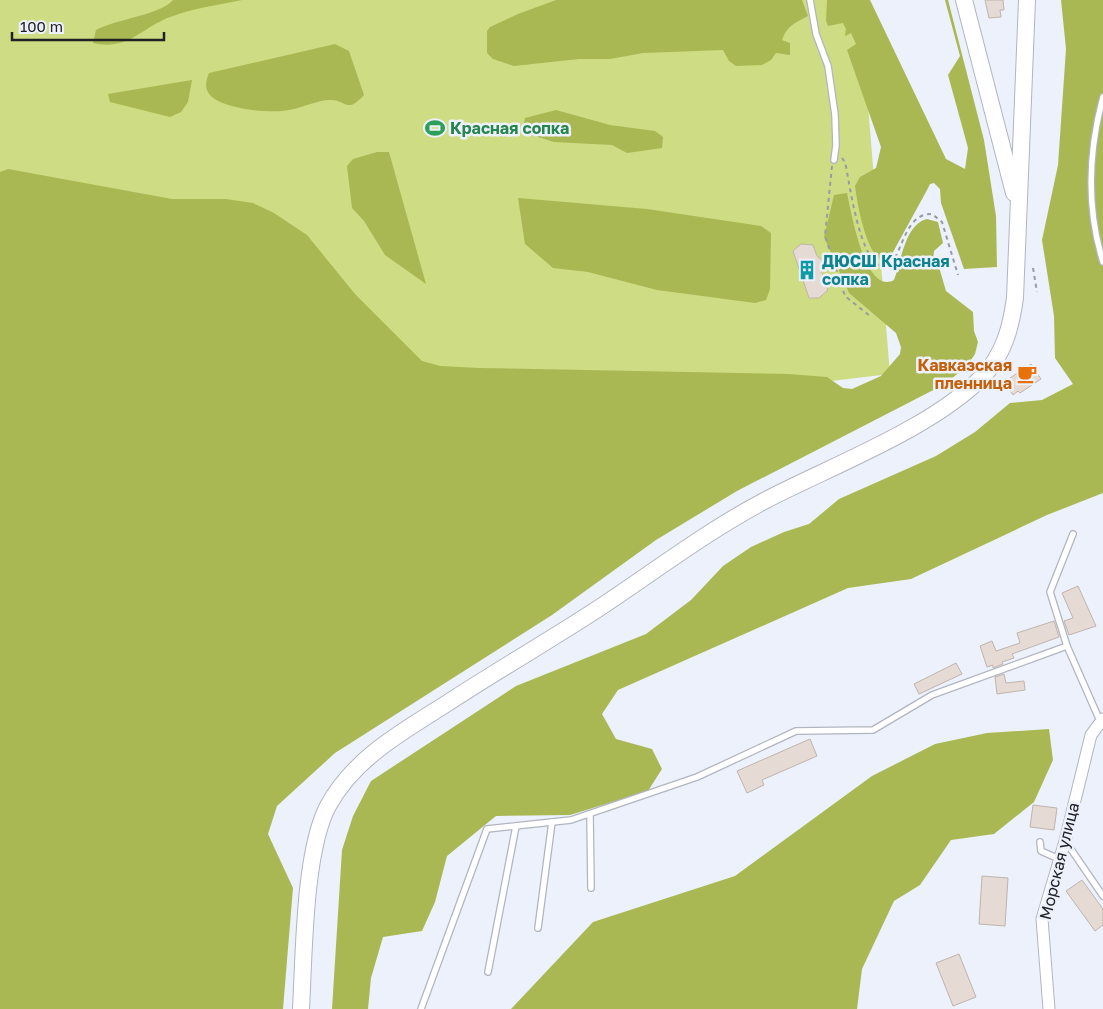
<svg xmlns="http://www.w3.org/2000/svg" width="1103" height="1009" viewBox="0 0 1103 1009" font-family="'Golos Text',sans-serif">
	<rect width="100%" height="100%" fill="#edf1fc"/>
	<path fill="#cedc83" d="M0 0H836L863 44 890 374 468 424 0 222Z"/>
	<g fill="#a9b853">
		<path d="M173 0H242C219 5 193 8 170 17 141 28 128 51 93 43L96 30C116 19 160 15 173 0Z"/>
		<path d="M556 0H802L808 16C797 22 786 26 782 40L790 43V55L776 53 771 60 762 65 736 66 729 61 723 50 643 53 610 59H579L514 66 493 59 487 53V31L490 27 518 14Z"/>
		<path d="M827 0H870L946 159 965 169 968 148 948 75 960 56 945 0H948L984 140 996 216 997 267 964 269 941 203 940 189 934 183 930 184 927 190 892 254 882 260C866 254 857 202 855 186L860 177 876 168 881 147 847 50 856 44 851 33 845 36 846 29 843 23 828 26 826 21Z"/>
		<path d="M1061 0H1103V493L1047 515 911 579 848 588 618 690 602 714 616 739 652 749 662 769 648 791 570 815 496 816 447 856 435 902 422 931 383 937 371 978 368 1009H332L342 850 353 816 371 781 516 686 646 634 691 600 723 566 751 547 784 532 809 524 839 499 936 456 975 432 1010 403 1042 400 1073 384 1055 358 1054 316 1042 240 1058 165 1066 49Z"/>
		<path d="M335 44 349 51 364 95C346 115 346 99 330 100 317 100 302 108 289 110 271 114 222 109 210 95 204 88 206 81 209 73Z"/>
		<path d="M192 80 188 102 181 112 170 117 110 102 108 94Z"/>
		<path d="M556 110 610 125 655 131 663 137 662 148 627 153 612 145 554 142 532 135 523 128 525 118Z"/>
		<path d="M377 152H389L426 284 385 255 364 221 352 208 347 166 353 159Z"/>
		<path d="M8 169 172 199H226L253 203 274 213 307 235 355 294 422 361 440 366 479 368 788 374 827 377 843 388 852 389 881 376 900 354 901 347 896 333 849 293 824 237 834 195 847 193C851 211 865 296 894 280 901 262 905 224 927 219L938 222 943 243 934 251 933 262 939 267 946 291 973 312 974 331 978 342 975 354 967 366 945 384 737 491 656 540 552 615 335 753 277 806 268 834 293 888 283 1009H0V172Z"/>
		<path d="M518 198 647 209 761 226 771 233 770 289 766 300 755 303 657 290 588 272 553 268 525 244Z"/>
		<path d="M1049 729 1053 760 1034 802 994 834 951 840 920 885 894 901 862 969 857 1009H511L593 922 735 876 872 776 935 744 987 733Z"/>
	</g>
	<g fill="#e6dbd4" stroke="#beb4ad">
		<path d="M985 0H1003L1004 10H1000L1001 17 989 18Z"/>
		<path d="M801 244 813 245 817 256 823 261 821 270 828 290 819 298H809L793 251Z"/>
		<path d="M1031 364 1041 379 1020 393 1018 391 1013 395 1004 382Z"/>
		<path d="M1078 586 1096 626 1069 635 1064 621 1073 618 1062 593Z"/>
		<path d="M1054 621 1059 637 1012 654 1014 658 1002 662 1003 664 993 668V665L987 667 980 646 992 641 996 651 1020 643 1017 633Z"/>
		<path d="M956 663 962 674 919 694 914 684Z"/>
		<path d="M1004 674 1006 683 1024 681 1025 690 997 694 995 677Z"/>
		<path d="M810 739 817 756 762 780 764 785 747 793 737 771Z"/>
		<path d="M1033 805 1057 808 1054 830 1030 827Z"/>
		<path d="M982 876 1008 878 1005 926 979 924Z"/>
		<path d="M1082 880 1103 909V925L1095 931 1066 891Z"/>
		<path d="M959 954 976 997 953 1006 936 963Z"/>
	</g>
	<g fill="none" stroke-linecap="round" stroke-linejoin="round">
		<defs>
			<g id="lane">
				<path d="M810 0 816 34 828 66 835 115 836 145 834 160"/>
				<path d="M1103 97C1088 153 1086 207 1103 262"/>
				<path d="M1067 646 1050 592 1073 534"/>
				<path d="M590 814 591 888"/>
				<path d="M1040 842 1041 851 1059 859"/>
				<path d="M1066 842 1103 896"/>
				<path d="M538 928 552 822"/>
				<path d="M488 972 516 826"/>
				<path d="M421 1009 487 829 571 820 697 777 796 731 873 730 932 695 1067 646 1100 721"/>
			</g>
			<path id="street" d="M1049 1009 1042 919 1065 841 1091 735 1103 719"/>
			<g id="secondary">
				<path d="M964 0 1014 193"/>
				<path d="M301 1009C304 955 304 851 328 806 354 758 402 732 446 704 495 672 545 643 593 612 651 574 705 532 766 500 831 466 933 428 983 376 1004 354 1011 327 1015 298L1027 0"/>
			</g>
		</defs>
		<use href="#lane" stroke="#b1b5bf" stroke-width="8"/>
		<use href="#street" stroke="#b1b5bf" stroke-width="13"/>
		<use href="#secondary" stroke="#b1b5bf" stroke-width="18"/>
		<g stroke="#989ba3" stroke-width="2" stroke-dasharray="4 4" stroke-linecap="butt">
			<path d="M842 158 845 162C850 184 859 261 883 267L892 263C903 247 907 213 932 214L942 222 958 275"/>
			<path d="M832 166 825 236 845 296 870 316"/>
			<path d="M1033 268 1037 292"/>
		</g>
		<use href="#lane" stroke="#fff" stroke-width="5.5"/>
		<use href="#street" stroke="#fff" stroke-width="11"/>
		<use href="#secondary" stroke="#fff" stroke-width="16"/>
	</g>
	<defs>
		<symbol id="stadium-bare" viewBox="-9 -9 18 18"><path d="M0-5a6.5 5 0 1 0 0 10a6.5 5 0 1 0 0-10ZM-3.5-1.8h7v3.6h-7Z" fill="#2e9e5b" stroke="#edf1fc" stroke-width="2.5" paint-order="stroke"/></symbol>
		<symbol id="building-bare" viewBox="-9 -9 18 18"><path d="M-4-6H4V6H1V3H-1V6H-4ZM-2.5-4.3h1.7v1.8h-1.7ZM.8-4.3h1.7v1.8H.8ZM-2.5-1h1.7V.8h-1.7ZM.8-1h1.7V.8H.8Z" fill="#0f9aa8" stroke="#edf1fc" stroke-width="2.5" paint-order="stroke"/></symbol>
		<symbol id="cafe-bare" viewBox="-9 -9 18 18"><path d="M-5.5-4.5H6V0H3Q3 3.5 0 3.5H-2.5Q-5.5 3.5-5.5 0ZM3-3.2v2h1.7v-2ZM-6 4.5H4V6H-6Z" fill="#e8710a" stroke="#edf1fc" stroke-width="2.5" paint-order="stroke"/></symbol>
	</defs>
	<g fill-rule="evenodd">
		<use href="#stadium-bare" x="421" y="114" width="28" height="28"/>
		<use href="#building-bare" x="793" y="256" width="28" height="28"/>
		<use href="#cafe-bare" x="1013" y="360" width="28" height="28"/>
	</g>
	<g text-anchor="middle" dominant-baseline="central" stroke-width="5" stroke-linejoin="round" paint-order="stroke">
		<g font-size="16" font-weight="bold" fill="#27864d" stroke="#edf1fc" text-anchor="start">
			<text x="450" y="128">Красная сопка</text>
		</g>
		<g font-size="16" font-weight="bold" fill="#0d838f" stroke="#edf1fc" text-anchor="start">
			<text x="822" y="261">ДЮСШ Красная<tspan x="822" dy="18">сопка</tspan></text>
		</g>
		<g font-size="16" font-weight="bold" fill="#c56008" stroke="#edf1fc" text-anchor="end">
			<text x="1012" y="365">Кавказская<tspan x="1012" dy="18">пленница</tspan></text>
		</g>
		<g font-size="16" fill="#202125" stroke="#edf1fc">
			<text transform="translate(1059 861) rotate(-76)">Морская улица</text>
		</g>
	</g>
	<path d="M12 32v8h152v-8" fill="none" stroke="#202125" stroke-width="2.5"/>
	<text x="20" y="32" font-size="15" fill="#202125" stroke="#edf1fc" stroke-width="4" paint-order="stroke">100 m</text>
</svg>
